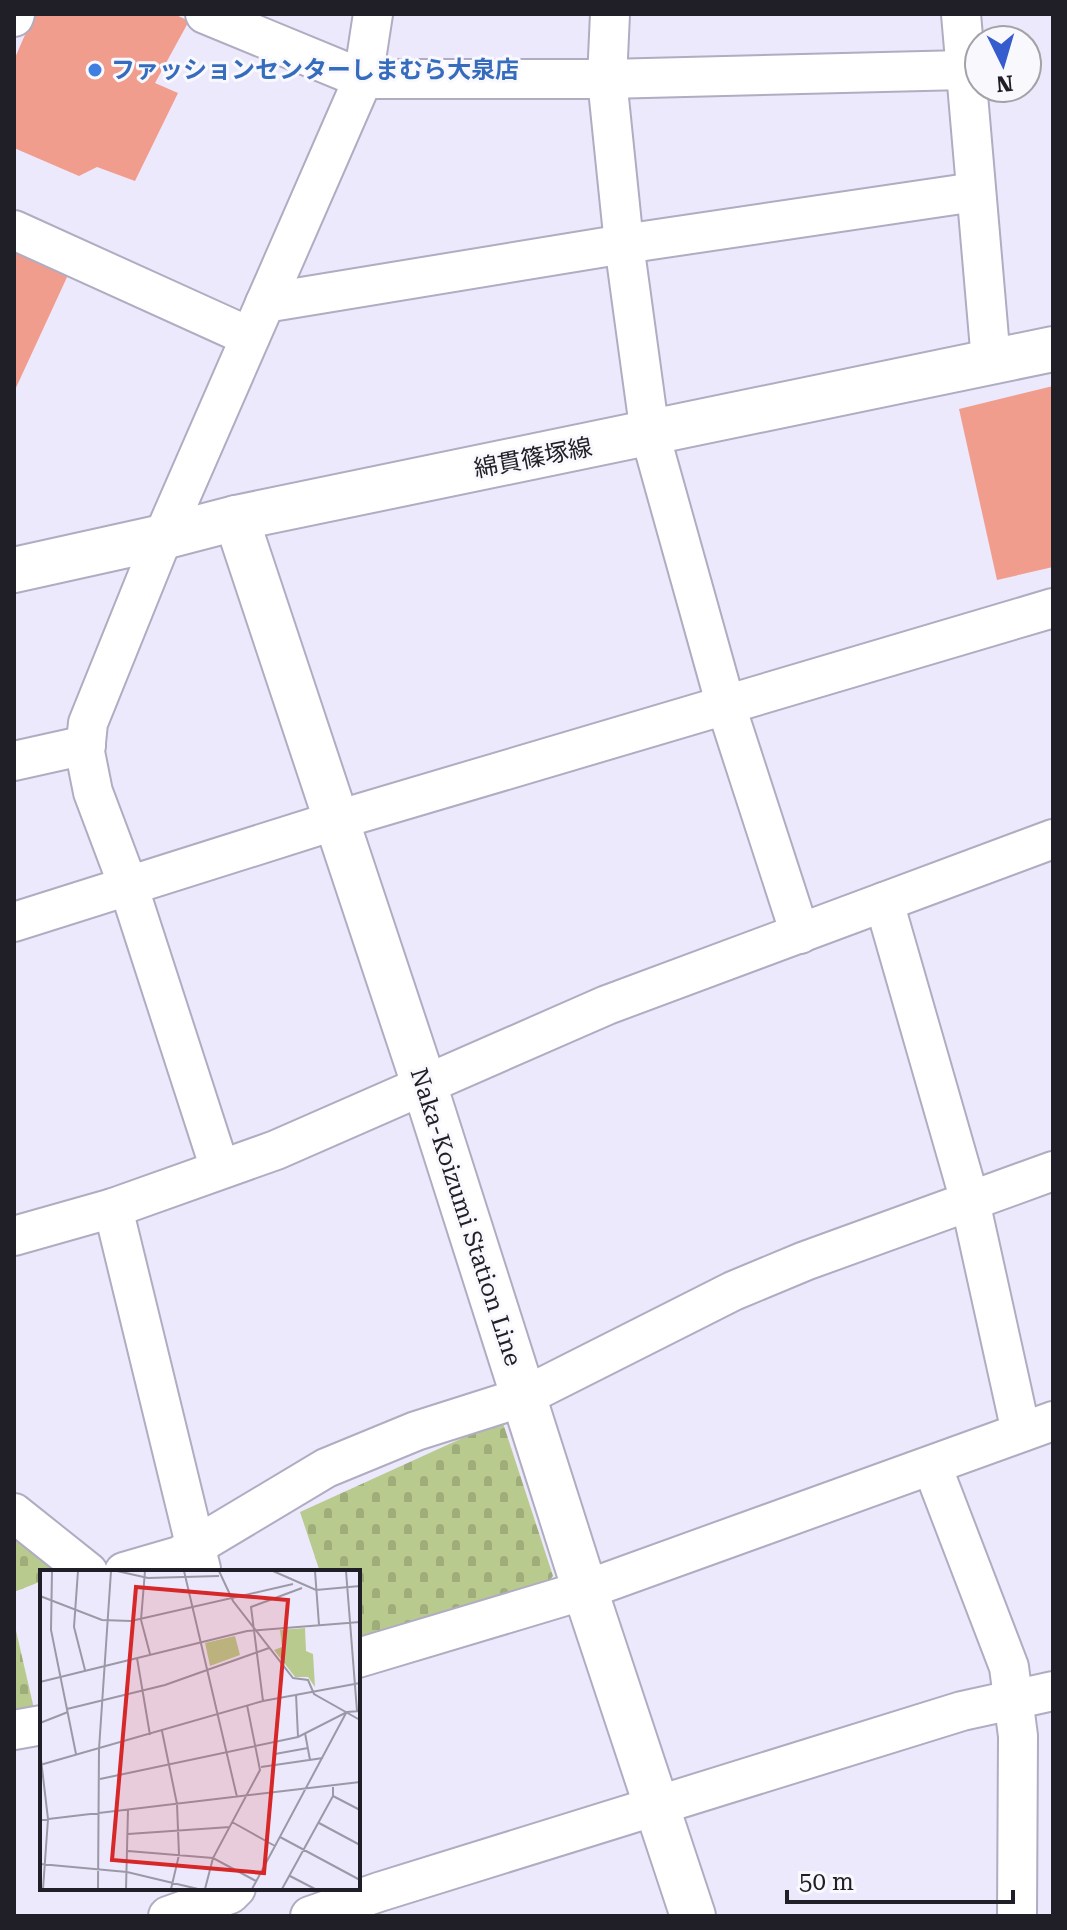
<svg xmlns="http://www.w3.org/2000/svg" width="1067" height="1930" viewBox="0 0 1067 1930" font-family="'Roboto Serif','Noto Sans JP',serif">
	<defs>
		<pattern id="cemetery-stones" width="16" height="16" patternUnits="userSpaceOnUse" patternTransform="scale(2)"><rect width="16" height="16" fill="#b8ca8e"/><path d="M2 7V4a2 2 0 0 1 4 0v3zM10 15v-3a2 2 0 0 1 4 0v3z" fill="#9ead7a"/></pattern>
	</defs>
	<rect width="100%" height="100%" fill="#ede9fc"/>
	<g fill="url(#cemetery-stones)">
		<path d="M502 1420 553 1576 542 1590 358 1644V1572H320L300 1512Z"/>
		<path d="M14 1532 62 1572H42V1581L14 1592Z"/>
		<path d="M14 1622 35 1713 14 1717Z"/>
	</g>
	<g fill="#f19d8d">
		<path d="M34 14H174L189 21 155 83 178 93 135 181 97 167 79 176 14 148V60Z"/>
		<path d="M14 251 68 275 14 392Z"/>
		<path d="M1053 386V567L997 580 959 409Z"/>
	</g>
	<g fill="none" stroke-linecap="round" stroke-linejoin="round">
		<defs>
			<g id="minor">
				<path d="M205 14 363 79H607L964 70"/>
				<path d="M610 14 607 79 624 244 650 434 726 706 800 934"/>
				<path d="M961 14 991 361"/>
				<path d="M14 17 15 14"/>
				<path d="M14 230 250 337"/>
				<path d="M265 303 624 244 975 192"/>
				<path d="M14 761 86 745"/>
				<path d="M884 902 970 1201 1021 1432"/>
				<path d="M14 922 337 820 1053 608"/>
				<path d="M220 1169 128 885 93 792 85 752 88 723 163 537 363 79 373 14"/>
				<path d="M113 1208 201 1569"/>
				<path d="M14 1236 113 1208 276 1150 607 1005 1053 839"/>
				<path d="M932 1466 1009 1667 1018 1736 1017 1916"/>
				<path d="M14 1513 88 1572"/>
				<path d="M124 1572 179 1556 326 1468 416 1431 523 1397 733 1291 805 1261 1053 1171"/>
				<path d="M358 1658 585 1590 1053 1421"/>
				<path d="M14 1730 42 1725"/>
				<path d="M168 1916 230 1894 236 1888"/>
				<path d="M310 1916 379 1892 962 1711 1053 1691"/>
			</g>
			<g id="major">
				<path d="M236 518 424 1084 585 1590 693 1916"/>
				<path d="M14 570 163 537 236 518 1053 349"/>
			</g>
		</defs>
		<use href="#minor" stroke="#b0acc1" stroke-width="42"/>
		<use href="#major" stroke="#b0acc1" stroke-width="48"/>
		<use href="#minor" stroke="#fff" stroke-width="38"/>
		<use href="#major" stroke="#fff" stroke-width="44"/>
	</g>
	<circle fill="#3f7fe0" stroke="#f9f9fd" stroke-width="3" cx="95" cy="70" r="8"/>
	<g text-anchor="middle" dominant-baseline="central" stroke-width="6" stroke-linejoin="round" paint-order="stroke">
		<g font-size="24" font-weight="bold" fill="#366cbe" stroke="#f9f9fd" text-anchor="start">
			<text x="111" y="70">ファッションセンターしまむら大泉店</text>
		</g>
		<g font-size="24" fill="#201f27" stroke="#f9f9fd">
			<text transform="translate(533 458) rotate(-11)">綿貫篠塚線</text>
			<text transform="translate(466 1217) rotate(72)">Naka-Koizumi Station Line</text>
		</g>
	</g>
	<g transform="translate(40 1570)">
		<rect width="320" height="320" fill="#ede9fc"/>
		<path d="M265 58 266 81 273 84 275 117 268 107H255L234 80 242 77 240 60ZM195 66 200 85 170 96 165 73Z" fill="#b8ca8e"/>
		<path fill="none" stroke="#9b98a7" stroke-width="2" d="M12 1 11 60 36 184M38 1 34 57 45 100M77 1 108 8 179 6M105 1 101 50 110 84M144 1 197 227M179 1 193 31 253 108 268 110 274 124 320 150M233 1 276 20 320 16M275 1 279 55M306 1 317 141M0 26 62 50 91 51 253 14M97 88 110 165M0 112 207 61 320 52M256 124 258 167M223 131 211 37 262 18M27 139 125 115 229 78M0 153 28 142M122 161 137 234 139 285 131 319M265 163 270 190M0 181 8 249 3 319M235 184 268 178M0 195 223 131 320 113M221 197 283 188M60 209 258 167 307 142 320 141M293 226 320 240M0 250 320 212M192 252 235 276M279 253 320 275M88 264 190 257M240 267 320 310M88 281 173 288 216 311M0 294 87 302 158 319M250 306 275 319M58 319 59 179 71 1M86 319 88 240M165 319 173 288 220 200 207 135M212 319 306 143M242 319 293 226V215"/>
		<path fill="#d62828" fill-opacity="0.15" stroke="#d62828" stroke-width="4" d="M96 17 248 30 224 303 72 290Z"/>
		<rect width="320" height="320" fill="none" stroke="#201f27" stroke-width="4"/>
	</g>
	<rect width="1067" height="1930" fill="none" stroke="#201f27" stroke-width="32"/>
	<g transform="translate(1003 64) rotate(175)"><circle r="38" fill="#f9f9fd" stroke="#a2a2a7" stroke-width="2"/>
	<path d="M0-6L14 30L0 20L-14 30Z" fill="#355dcd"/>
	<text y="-12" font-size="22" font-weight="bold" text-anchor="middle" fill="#201f27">N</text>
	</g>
	<path d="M787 1890v12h226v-12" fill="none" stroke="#201f27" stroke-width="4"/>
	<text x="799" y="1890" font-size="24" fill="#201f27" stroke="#f9f9fd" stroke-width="6" paint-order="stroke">50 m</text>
</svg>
